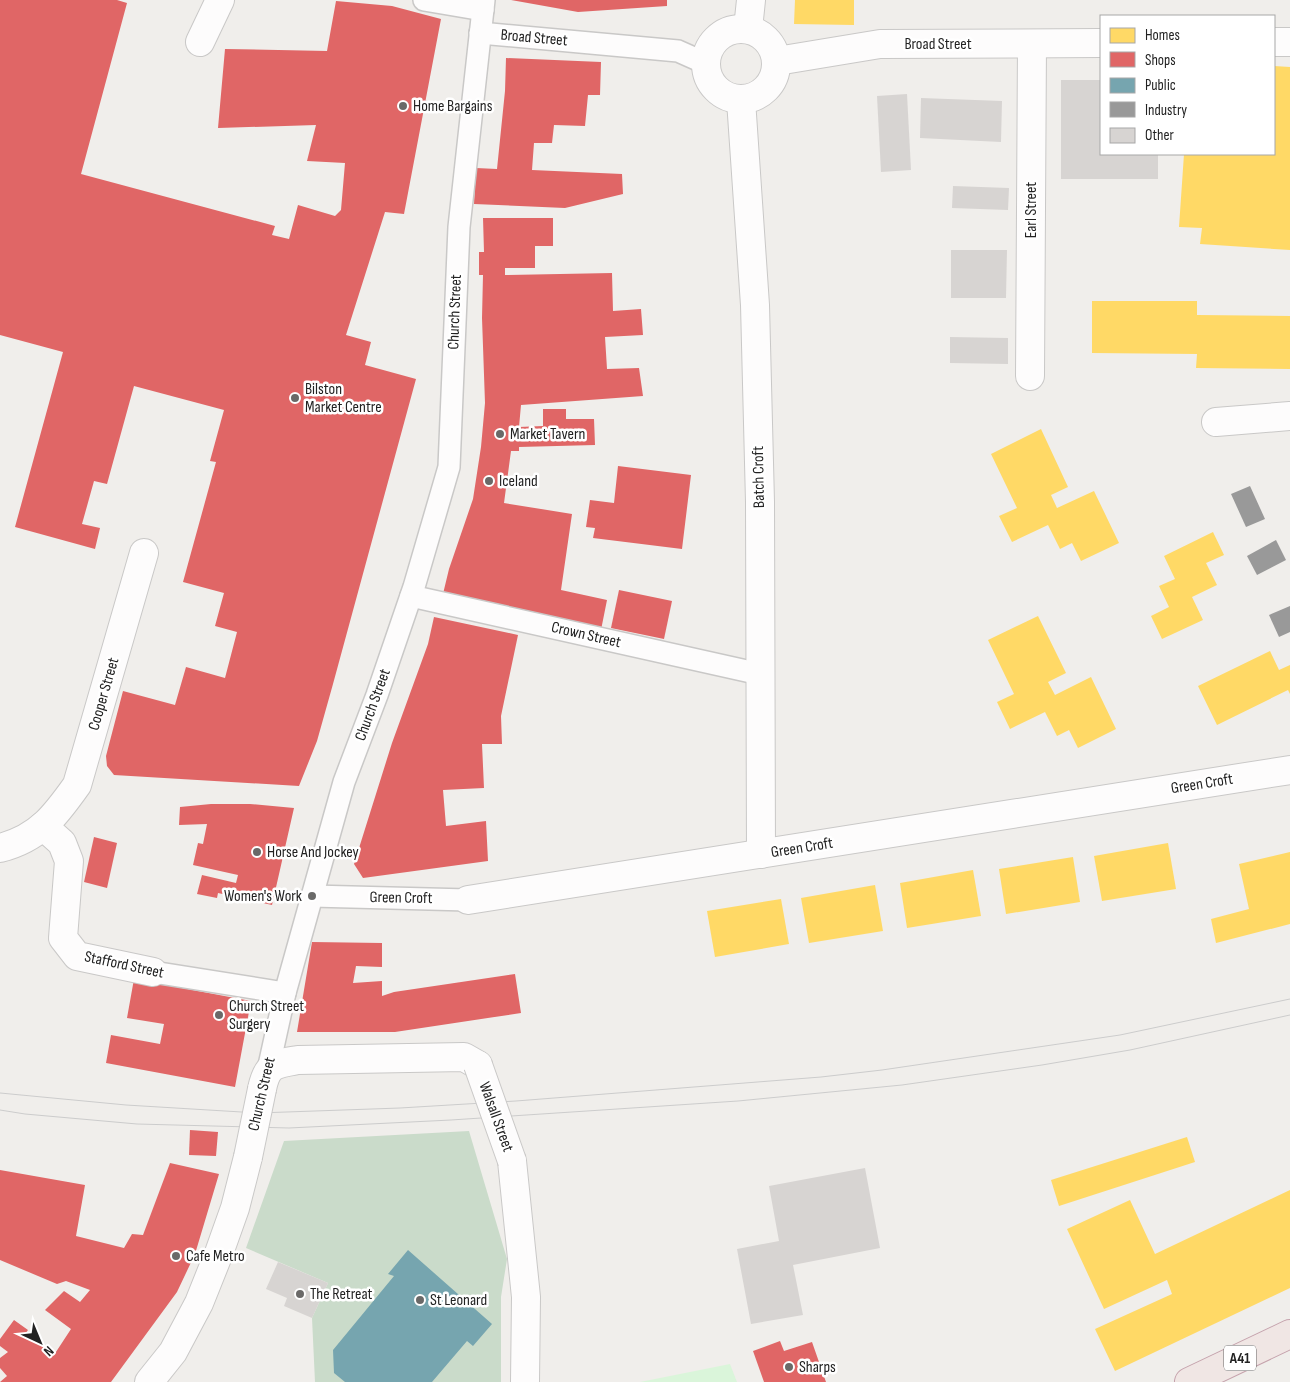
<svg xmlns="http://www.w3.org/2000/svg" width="1290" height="1382" viewBox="0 0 1290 1382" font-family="'Sofia Sans Condensed',sans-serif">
	<rect width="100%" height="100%" fill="#f0eeeb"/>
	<path fill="#cadbca" d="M469 1131 507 1259 501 1297V1382H315L312 1318 328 1283 246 1248 284 1141Z"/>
	<path fill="#daf5da" d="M730 1364 737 1382H640Z"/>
	<g fill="#ffd966">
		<path d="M795 0H854V25L794 24Z"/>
		<path d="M1274 66 1290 67V250L1200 244 1202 228 1179 227 1184 154H1274Z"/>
		<path d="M1092 301H1197V315L1290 316V369L1196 368 1197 354 1092 353Z"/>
		<path d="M1041 429 1068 487 1051 495 1057 508 1094 491 1119 543 1081 561 1072 543 1060 549 1048 525 1012 542 999 516 1017 508 991 454Z"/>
		<path d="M1213 532 1224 555 1206 563 1217 585 1192 597 1203 620 1162 639 1151 616 1169 607 1159 586 1175 579 1164 556Z"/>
		<path d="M1038 616 1066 673 1048 682 1055 695 1091 677 1116 729 1078 748 1069 730 1057 736 1045 712 1010 729 997 702 1014 694 988 640Z"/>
		<path d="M1270 651 1279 670 1290 665V694L1288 690 1217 725 1198 686Z"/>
		<path d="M1168 843 1176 889 1102 901 1094 856Z"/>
		<path d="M1290 852V924L1216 943 1211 919 1249 909 1239 864Z"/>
		<path d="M1073 857 1080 902 1006 914 999 869Z"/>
		<path d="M973 870 981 916 907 928 900 883Z"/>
		<path d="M875 885 883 931 809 943 801 898Z"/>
		<path d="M781 899 789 944 715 957 707 911Z"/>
		<path d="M1187 1137 1195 1162 1059 1206 1051 1180Z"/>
		<path d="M1290 1190V1288L1115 1371 1095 1329 1172 1294 1167 1280 1104 1309 1067 1229 1130 1200 1155 1254Z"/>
	</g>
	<g fill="#e06666">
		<path d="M0 0H117L127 3 81 174 275 226 272 235 289 239 298 205 335 216 341 210 345 163 307 161 316 125 218 128 225 49 327 51 336 1 392 6 441 19 404 214 385 212 346 335 371 342 365 365 416 379 333 684 317 741 299 786 114 775 107 766 106 756 123 691 175 705 186 667 225 678 237 632 215 626 224 593 183 582 216 462 210 461 224 410 134 386 107 484 94 481 82 524 100 528 95 549 15 527 63 352 0 335Z"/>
		<path d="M511 0H667V6L578 12Z"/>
		<path d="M506 58 601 62 600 95H588L585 126 554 125 552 143H534L532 170 622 174 623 194 565 208 474 204 476 168 497 169 505 91Z"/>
		<path d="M483 218H553V246H535V268H505V275L612 273 613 311 641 309 643 335 605 337 607 369 639 368 643 396 521 405 519 427 543 426V409H566V419H594L595 445 519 447V451H511L504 503 572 514 561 590 607 600 601 630 442 598 449 569 473 499 481 447 485 403 482 318 483 275H479V252H484Z"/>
		<path d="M618 466 691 475 682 549 593 538 595 528 586 527 590 500 614 503Z"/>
		<path d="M619 590 672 601 664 639 611 628Z"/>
		<path d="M434 617 518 635 501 716 502 744H482L484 788 443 790 446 826 486 821 488 861 363 878 354 864 392 743 428 644Z"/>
		<path d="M211 804H250L294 808 272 905 218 893 217 898 197 894 202 875 236 883 238 875 193 865 198 843 203 844 207 824 179 825 180 807Z"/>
		<path d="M94 837 117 843 107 888 84 882Z"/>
		<path d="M312 942 382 943V967L356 966 353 983 382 981V996L394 992 515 974 521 1013 395 1032H297Z"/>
		<path d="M134 979 251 1001 235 1087 106 1063 111 1035 160 1044 164 1024 127 1018Z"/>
		<path d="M190 1130 218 1132 216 1156 189 1155Z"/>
		<path d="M170 1163 219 1174 195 1254 177 1292 111 1382H0L7 1376 0 1368V1358L8 1352 0 1346V1339L14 1320 28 1330 25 1334 54 1355 71 1329 45 1310 64 1291 80 1302 90 1290 66 1281 57 1284 0 1260V1170L85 1185 76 1236 124 1248 132 1234 143 1235Z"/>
		<path d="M780 1341 784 1351 812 1342 826 1382H764L753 1351Z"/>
	</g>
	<path fill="#76a5af" d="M408 1250 492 1324 473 1346 467 1341 432 1382H345L334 1373 333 1350 394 1276 388 1274Z"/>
	<g fill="#999">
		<path d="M1250 486 1265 519 1246 527 1231 494Z"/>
		<path d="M1276 540 1286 560 1257 575 1247 556Z"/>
		<path d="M1290 606V632L1279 637 1269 615Z"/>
	</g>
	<g fill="#d7d4d2">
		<path d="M1061 80H1101V154H1158V179H1061Z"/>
		<path d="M907 94 911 170 881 172 877 96Z"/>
		<path d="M921 98 1002 101 1001 142 920 138Z"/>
		<path d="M953 186 1009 188 1008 210 952 208Z"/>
		<path d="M951 250H1007L1006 298H951Z"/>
		<path d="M950 337 1008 338V364L950 363Z"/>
		<path d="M865 1168 880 1248 793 1265 803 1315 751 1324 737 1249 779 1241 769 1186Z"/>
		<path d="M278 1262 328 1283 312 1318 284 1306 287 1298 266 1289Z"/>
	</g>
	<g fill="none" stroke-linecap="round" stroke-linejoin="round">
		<defs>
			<g id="pedestrian">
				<path d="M424 0 483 10"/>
				<path d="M480 33 678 51 705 63"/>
				<path d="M411 596 760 674"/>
				<path d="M312 896 468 900"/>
				<path d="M153 972 285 993"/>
				<path d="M268 1070 285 993 344 782 377 695 414 587 449 467 459 227 484 0"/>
			</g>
			<g id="minor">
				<circle cx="741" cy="64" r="35"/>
				<path d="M748 29 751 0"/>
				<path d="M200 42 220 0"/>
				<path d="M1274 42H1290"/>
				<path d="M777 61 880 44 1101 43"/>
				<path d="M741 100 755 305 760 502 761 854"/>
				<path d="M1030 376 1032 44"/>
				<path d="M1216 422 1290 416"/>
				<path d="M43 826 62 843 69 861 63 938 77 956 153 972"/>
				<path d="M0 848C39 838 55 816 77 785L144 553"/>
				<path d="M468 900 1290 770"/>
				<path d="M262 1089C267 1064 275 1064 298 1060L464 1057 478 1065"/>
				<path d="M512 1161 526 1297 525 1382"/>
				<path d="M149 1382 173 1352 199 1303 219 1253 235 1208 248 1157"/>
			</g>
			<path id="trunk" d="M1189 1382 1290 1334"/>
		</defs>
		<use href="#pedestrian" stroke="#c9c8c7" stroke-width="24"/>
		<use href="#minor" stroke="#c9c8c7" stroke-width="30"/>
		<use href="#trunk" stroke="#c5a2ac" stroke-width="30"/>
		<use href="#pedestrian" stroke="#fdfcfc" stroke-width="21"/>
		<use href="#minor" stroke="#fdfcfc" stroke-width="28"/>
		<use href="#trunk" stroke="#f0e6e4" stroke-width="28"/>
		<g stroke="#ccc" stroke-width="1">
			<path d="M0 1093 126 1105 258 1113 400 1108 516 1101 821 1077 882 1070 1120 1035 1290 999"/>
			<path d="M0 1110 25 1114 137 1124 289 1128 451 1120 738 1101 902 1085 1042 1065 1130 1050 1290 1015"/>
		</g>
		<defs>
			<g id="minor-bridge">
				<path d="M478 1065 512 1161"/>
				<path d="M248 1157 262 1089"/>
			</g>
		</defs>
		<use href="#minor-bridge" stroke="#c9c8c7" stroke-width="30" stroke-linecap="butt"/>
		<use href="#minor-bridge" stroke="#fdfcfc" stroke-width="28"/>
	</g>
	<g fill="#6a6968" stroke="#fff" stroke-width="2">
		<circle cx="403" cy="106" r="5"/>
		<circle cx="295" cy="398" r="5"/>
		<circle cx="500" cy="434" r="5"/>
		<circle cx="489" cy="481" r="5"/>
		<circle cx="257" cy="852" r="5"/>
		<circle cx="312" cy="896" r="5"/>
		<circle cx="219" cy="1015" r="5"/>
		<circle cx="176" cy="1256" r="5"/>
		<circle cx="300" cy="1294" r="5"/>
		<circle cx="420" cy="1300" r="5"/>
		<circle cx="789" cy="1367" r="5"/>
	</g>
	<g text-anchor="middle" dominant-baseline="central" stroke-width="5" stroke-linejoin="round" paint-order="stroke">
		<rect fill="#fff" stroke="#646464" stroke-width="1" x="1224" y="1345.5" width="32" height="25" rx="4"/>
		<g font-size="15" font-weight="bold" fill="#222">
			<text x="1240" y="1358">A41</text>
		</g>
		<g font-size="16" fill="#222" stroke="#fff">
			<text transform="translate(534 38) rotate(5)">Broad Street</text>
			<text x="938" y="44">Broad Street</text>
			<text transform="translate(1031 210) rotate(-90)">Earl Street</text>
			<text transform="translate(455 312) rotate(-88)">Church Street</text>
			<text transform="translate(759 477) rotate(-91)">Batch Croft</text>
			<text transform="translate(586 635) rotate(13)">Crown Street</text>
			<text transform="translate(104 694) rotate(-74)">Cooper Street</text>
			<text transform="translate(373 705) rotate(-70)">Church Street</text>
			<text transform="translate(1202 784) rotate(-9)">Green Croft</text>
			<text transform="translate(802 848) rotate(-9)">Green Croft</text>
			<text transform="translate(401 898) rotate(1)">Green Croft</text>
			<text transform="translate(124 965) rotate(12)">Stafford Street</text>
			<text transform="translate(262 1094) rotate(-77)">Church Street</text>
			<text transform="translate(496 1117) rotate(70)">Walsall Street</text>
		</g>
		<g font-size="16" fill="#222" stroke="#fff" text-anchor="start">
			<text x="413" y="106">Home Bargains</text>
			<text x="305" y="389">Bilston<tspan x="305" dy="18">Market Centre</tspan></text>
			<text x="510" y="434">Market Tavern</text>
			<text x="499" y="481">Iceland</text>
			<text x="267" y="852">Horse And Jockey</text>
			<text x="302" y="896" text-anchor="end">Women's Work</text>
			<text x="229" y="1006">Church Street<tspan x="229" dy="18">Surgery</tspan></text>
			<text x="186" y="1256">Cafe Metro</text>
			<text x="310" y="1294">The Retreat</text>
			<text x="430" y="1300">St Leonard</text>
			<text x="799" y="1367">Sharps</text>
		</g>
	</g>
	<rect x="1100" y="15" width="175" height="140" fill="#ffffff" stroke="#a7a7a7"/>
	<rect x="1110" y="28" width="25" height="15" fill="#ffd966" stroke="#a7a7a7"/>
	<text x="1145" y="40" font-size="15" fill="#222222">Homes</text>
	<rect x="1110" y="52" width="25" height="15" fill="#e06666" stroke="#a7a7a7"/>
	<text x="1145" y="65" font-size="15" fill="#222222">Shops</text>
	<rect x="1110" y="78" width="25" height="15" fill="#76a5af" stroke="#a7a7a7"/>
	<text x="1145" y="90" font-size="15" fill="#222222">Public</text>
	<rect x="1110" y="102" width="25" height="15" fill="#999999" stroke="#a7a7a7"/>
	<text x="1145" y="115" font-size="15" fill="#222222">Industry</text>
	<rect x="1110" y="128" width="25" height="15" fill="#d7d4d2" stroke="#a7a7a7"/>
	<text x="1145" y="140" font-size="15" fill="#222222">Other</text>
	<g transform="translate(40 1342) rotate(136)" stroke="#ffffff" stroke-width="4" paint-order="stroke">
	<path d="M0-4L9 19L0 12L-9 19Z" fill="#222222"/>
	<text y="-8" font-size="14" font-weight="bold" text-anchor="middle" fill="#222222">N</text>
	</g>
</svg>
